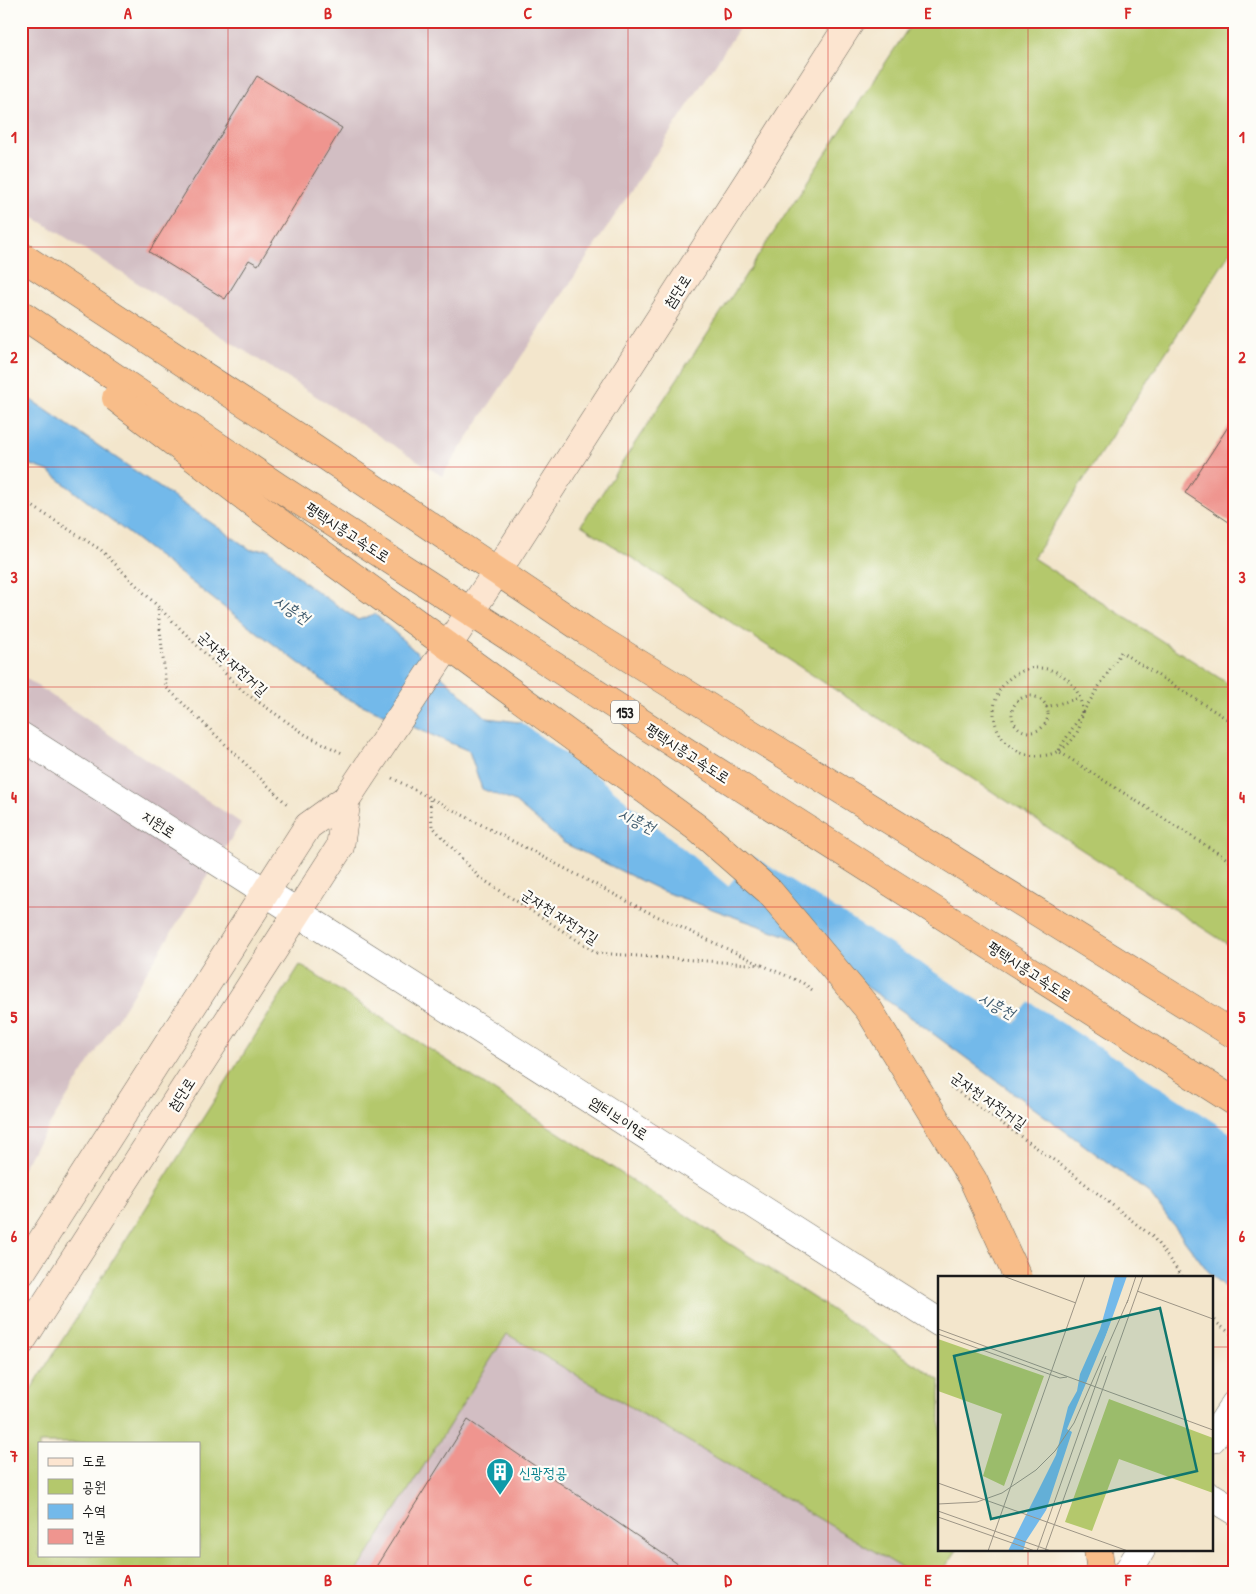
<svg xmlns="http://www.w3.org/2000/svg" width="1256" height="1594" viewBox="0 0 1256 1594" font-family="'Patrick Hand','Poor Story',sans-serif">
	<rect width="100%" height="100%" fill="#fdfcf7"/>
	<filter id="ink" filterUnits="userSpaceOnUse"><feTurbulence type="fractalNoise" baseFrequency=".02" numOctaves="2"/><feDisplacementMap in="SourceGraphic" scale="10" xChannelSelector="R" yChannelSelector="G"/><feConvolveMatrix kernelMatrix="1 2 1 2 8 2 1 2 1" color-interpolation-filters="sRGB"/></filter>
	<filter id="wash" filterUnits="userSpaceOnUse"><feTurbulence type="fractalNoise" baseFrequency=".0096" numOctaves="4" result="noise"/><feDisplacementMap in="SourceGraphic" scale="20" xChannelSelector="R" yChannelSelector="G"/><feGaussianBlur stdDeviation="1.12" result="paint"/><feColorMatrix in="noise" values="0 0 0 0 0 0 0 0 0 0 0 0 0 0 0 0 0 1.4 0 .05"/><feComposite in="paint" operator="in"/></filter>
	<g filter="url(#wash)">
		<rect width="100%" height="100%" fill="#f3e6cc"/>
		<g fill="#d2bec3">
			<path d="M21 21H744L442 476 21 209Z"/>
			<path d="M21 675 241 823 21 1170Z"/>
			<path d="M507 1334 911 1573H356Z"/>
		</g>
		<g fill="#b4c86c" stroke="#687244" fill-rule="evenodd">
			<path d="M913 21H1235V245L1033 558 1235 688V949L581 525Z"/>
			<path d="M300 965 940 1380V1550H957L941 1573H911L507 1334 356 1573H21V1405ZM39 1443H199V1555H39Z"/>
		</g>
		<path fill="#73b9ea" stroke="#486a83" d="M21 393 251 550 268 549 306 584 358 620 375 614 487 718 550 726 611 774 806 831 1235 1124V1296L1208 1271 1149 1193 901 1010 796 939 662 891 564 843 515 802 482 789 469 751 346 698 221 605 48 471 21 461Z"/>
		<path fill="#f3e6cc" d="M516 719 551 724 612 772 808 828 1174 1057 1235 1120V1136L1030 1002 1014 1023 753 856 728 886 599 778Z"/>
		<g id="blocks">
			<g fill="#ef958f">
				<path d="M257 76 342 128 258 265 249 260 225 299 149 252Z"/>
				<path d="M1235 416V526L1185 493Z"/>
				<path d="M468 1420 691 1573H372Z"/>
			</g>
		</g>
	</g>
	<g filter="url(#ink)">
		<use href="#blocks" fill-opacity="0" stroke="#67635a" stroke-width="1"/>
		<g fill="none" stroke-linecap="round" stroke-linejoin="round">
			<defs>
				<g id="tertiary">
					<path d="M21 736 940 1323"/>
					<path d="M1212 1439 1235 1404"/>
					<path d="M1212 1497 1235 1511"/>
					<path d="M1127 1573 1141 1550"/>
				</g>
				<g id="secondary">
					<path d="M504 561 851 21"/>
					<path d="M21 1273 308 826 347 798"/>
					<path d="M21 1342 340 847 347 798"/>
				</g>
				<path id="motorway" d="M1098 1550 1101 1573"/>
			</defs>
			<use href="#tertiary" stroke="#67635a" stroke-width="29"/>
			<use href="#secondary" stroke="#67635a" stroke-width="29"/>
			<use href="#motorway" stroke="#67635a" stroke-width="29"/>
			<g stroke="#67635a" stroke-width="3" stroke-dasharray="1 4" stroke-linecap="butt">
				<path d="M21 499 101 550 244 692 306 735 344 754"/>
				<path d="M158 609 166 687 289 806"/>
				<circle cx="1038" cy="712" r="44"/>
				<circle cx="1030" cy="714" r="18"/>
				<path d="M1046 707 1080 698"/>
				<path d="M1235 724 1121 652 1058 751 1235 864"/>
				<path d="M392 778 648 912 762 965 597 953 479 877 432 826 430 797"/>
				<path d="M762 965 803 983 815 992"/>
				<path d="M951 1087 1065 1168 1153 1237 1183 1278"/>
				<path d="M1212 1316 1217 1323 1235 1337"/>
			</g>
			<use href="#tertiary" stroke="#fff" stroke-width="28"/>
			<use href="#secondary" stroke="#fce5d0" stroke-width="28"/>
			<use href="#motorway" stroke="#f8bd89" stroke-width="28"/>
			<defs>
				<path id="secondary-bridge" d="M347 798 504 561"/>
				<g id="motorway-bridge">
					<path d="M21 256 311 446 586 631 1235 1035"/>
					<path d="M21 314 278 487 702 762 1235 1102"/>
					<path d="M116 398 262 510 696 827 769 891 869 1010 973 1180 1018 1278"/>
				</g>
			</defs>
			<use href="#secondary-bridge" stroke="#67635a" stroke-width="29" stroke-linecap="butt"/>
			<use href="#motorway-bridge" stroke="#67635a" stroke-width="29" stroke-linecap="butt"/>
			<use href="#secondary-bridge" stroke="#fce5d0" stroke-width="28"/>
			<use href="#motorway-bridge" stroke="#f8bd89" stroke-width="28"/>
		</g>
	</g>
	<path fill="none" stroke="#d62828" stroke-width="1" stroke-opacity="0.55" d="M228 21V1573M428 21V1573M628 21V1573M828 21V1573M1028 21V1278M21 247H1235M21 467H1235M21 687H1235M21 907H1235M21 1127H1235M21 1347H940M1212 1347H1235M1028 1550V1573"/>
	<defs>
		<symbol id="building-pin" viewBox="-11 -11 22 30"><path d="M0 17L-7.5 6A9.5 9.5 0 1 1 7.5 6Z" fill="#0f9aa8" stroke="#fdfcf7"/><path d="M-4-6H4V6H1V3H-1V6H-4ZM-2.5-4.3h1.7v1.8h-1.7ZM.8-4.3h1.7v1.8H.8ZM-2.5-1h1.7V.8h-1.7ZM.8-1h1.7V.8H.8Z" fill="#fff"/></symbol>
	</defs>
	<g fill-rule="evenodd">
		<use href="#building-pin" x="484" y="1456" width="32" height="43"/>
	</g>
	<g text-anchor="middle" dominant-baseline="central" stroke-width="4.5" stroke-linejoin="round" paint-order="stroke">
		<rect fill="#fdfcf7" stroke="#605f5e" stroke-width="1" x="611" y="700.5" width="28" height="23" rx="4"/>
		<g font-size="14" font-weight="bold" fill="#1c1c1c">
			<text x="625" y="712">153</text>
		</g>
		<g font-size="15" fill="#1c1c1c" stroke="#fdfcf7">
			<text transform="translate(677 291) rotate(-57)">첨단로</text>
			<text transform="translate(348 532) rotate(33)">평택시흥고속도로</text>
			<text transform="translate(233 663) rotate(42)">군자천 자전거길</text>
			<text transform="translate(688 753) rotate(33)">평택시흥고속도로</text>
			<text transform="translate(159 824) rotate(33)">지원로</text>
			<text transform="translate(560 916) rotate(33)">군자천 자전거길</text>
			<text transform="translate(1030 971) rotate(33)">평택시흥고속도로</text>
			<text transform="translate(181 1094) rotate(-57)">첨단로</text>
			<text transform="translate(989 1100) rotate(35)">군자천 자전거길</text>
			<text transform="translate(619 1118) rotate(33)">엠티브이9로</text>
		</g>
		<g font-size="15" fill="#0d838f" stroke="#fdfcf7" text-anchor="start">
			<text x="519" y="1472">신광정공</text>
		</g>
		<g font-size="16" font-style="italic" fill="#3f5b6e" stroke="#fdfcf7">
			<text transform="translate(292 609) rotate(33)">시흥천</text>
			<text transform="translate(637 820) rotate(25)">시흥천</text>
			<text transform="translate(997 1005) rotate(28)">시흥천</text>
		</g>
	</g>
	<g transform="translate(938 1276)">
		<rect width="275" height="275" fill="#f3e6cc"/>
		<path d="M0 63 106 100 66 210 45 200 64 138 0 115ZM171 123 275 162V217L181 183 154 255 127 246Z" fill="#b4c86c"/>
		<path d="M177 0H189L154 99 144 117V125L120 216 88 265 85 275H70L118 179 130 131 139 115 142 98 162 53Z" fill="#73b9ea"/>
		<path d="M183 23 142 135 141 162 122 217 106 241 134 156 129 153Z" fill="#f3e6cc"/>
		<path fill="none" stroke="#9d9586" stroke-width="1" d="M65 0 138 27M199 15 275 43M189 27 198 0M0 53 275 154M0 58 122 102 129 101M0 207 190 275M0 228 39 226 64 217 98 194 117 175 136 147 190 24M0 235 113 275M0 241 97 275M50 275 147 0M99 275 168 80M107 275 205 0"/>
		<path fill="#0f766e" fill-opacity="0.15" stroke="#0f766e" stroke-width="2.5" d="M222 32 259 195 53 243 16 80Z"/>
		<rect width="275" height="275" fill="none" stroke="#1c1c1c" stroke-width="2.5"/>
	</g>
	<rect width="1256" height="1594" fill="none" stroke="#fdfcf7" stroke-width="55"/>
	<rect x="38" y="1442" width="162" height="115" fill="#fdfcf7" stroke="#a3a29f"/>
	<rect x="48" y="1458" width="25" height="8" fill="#fce5d0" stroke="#a3a29f"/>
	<text x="82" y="1466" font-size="15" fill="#1c1c1c">도로</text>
	<rect x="48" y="1479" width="25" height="15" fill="#b4c86c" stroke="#a3a29f"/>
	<text x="82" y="1492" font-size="15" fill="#1c1c1c">공원</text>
	<rect x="48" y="1504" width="25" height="15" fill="#73b9ea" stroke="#a3a29f"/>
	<text x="82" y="1516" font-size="15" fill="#1c1c1c">수역</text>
	<rect x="48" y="1529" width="25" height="15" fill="#ef958f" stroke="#a3a29f"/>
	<text x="82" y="1542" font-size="15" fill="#1c1c1c">건물</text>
	<rect x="28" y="28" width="1200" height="1538" fill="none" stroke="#d62828" stroke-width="2"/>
	<g font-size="16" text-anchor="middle" font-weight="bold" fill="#d62828">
		<text x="128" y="19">A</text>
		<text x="328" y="19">B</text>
		<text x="528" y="19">C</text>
		<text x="728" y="19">D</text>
		<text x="928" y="19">E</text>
		<text x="1128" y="19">F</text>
		<text x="14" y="143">1</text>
		<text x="1242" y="143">1</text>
		<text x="14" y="363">2</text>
		<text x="1242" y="363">2</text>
		<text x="14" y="583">3</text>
		<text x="1242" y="583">3</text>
		<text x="14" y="803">4</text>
		<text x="1242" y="803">4</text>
		<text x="14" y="1023">5</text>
		<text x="1242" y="1023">5</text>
		<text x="14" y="1242">6</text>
		<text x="1242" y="1242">6</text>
		<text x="14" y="1462">7</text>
		<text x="1242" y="1462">7</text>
		<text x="128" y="1586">A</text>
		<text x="328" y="1586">B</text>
		<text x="528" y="1586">C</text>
		<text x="728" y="1586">D</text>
		<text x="928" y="1586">E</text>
		<text x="1128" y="1586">F</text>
	</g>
</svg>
